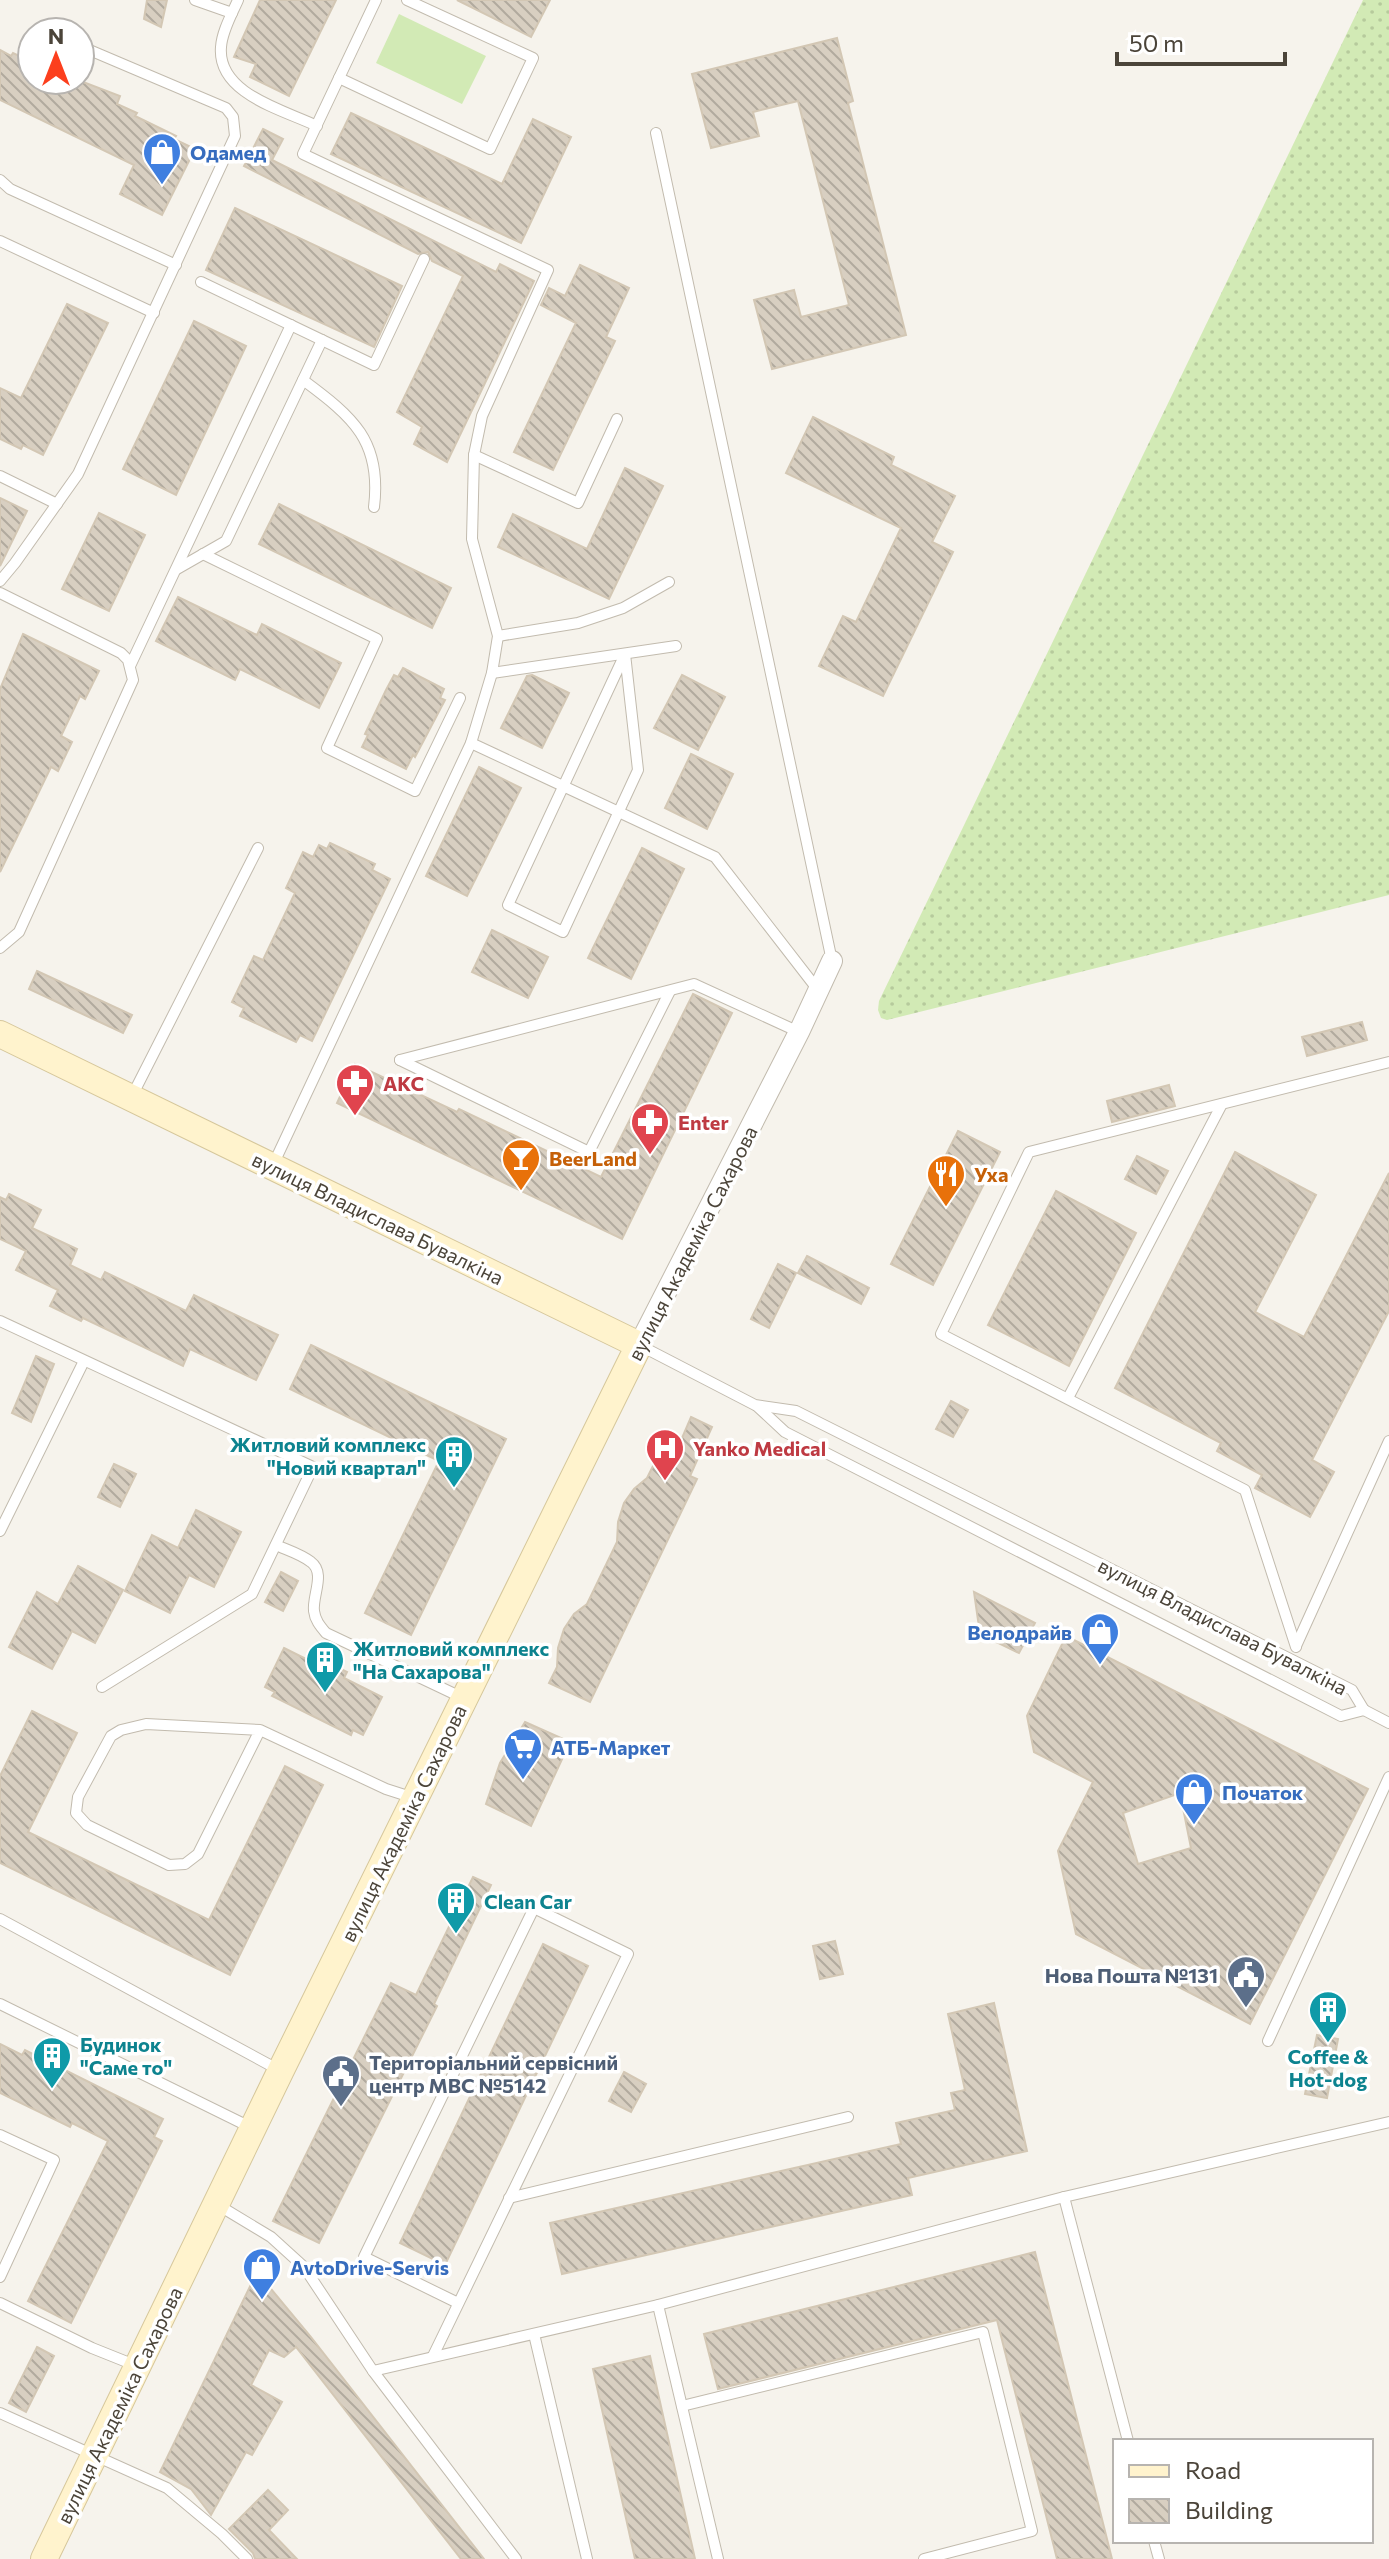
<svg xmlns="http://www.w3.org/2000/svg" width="1389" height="2559" viewBox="0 0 1389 2559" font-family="Commissioner,sans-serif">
	<defs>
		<pattern id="grass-dots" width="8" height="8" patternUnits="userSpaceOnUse" patternTransform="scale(2)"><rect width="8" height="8" fill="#d2eab5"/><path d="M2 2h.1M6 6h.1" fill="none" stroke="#b6ca9c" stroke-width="1.8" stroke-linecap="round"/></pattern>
		<pattern id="building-back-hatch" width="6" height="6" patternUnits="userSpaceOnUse" patternTransform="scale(2)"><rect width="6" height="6" fill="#d8cfc1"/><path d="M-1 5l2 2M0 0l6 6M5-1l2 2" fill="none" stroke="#b1aa9e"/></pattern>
	</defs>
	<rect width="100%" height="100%" fill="#f6f3ec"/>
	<path fill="url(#grass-dots)" d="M1363 0H1389V895L887 1020 881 1018 878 1010 879 1001Z"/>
	<path fill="#d2eab5" d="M399 14 486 56 462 104 376 63Z"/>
	<g fill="url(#building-back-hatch)" stroke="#d3c7b4" stroke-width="2" fill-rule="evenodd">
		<path d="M147 0H167L161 27 144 19Z"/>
		<path d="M260 0H336L289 96 250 77 256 64 234 57Z"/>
		<path d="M457 0H550L531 37Z"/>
		<path d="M837 38 853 101 848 103 906 335 772 369 754 300 794 290 801 317 849 305 798 101 753 112 759 136 711 148 692 74Z"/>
		<path d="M0 50 11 56 13 53 32 62V80H78L120 96 117 104 137 113 135 116 176 136 174 139 195 149 162 215 120 194 134 165 0 100Z"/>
		<path d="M351 113 502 184 533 119 571 137 521 243 331 154Z"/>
		<path d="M263 129 283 139 272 160 496 272 500 264 534 281 447 462 414 444 422 427 397 412 463 276 432 261 428 252 418 254 244 166Z"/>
		<path d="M235 208 402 286 374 347 206 270Z"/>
		<path d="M580 265 629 288 606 337 615 341 553 470 514 452 576 323 541 305 549 288 565 296Z"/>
		<path d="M67 304 108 323 43 455 23 445 21 449 0 439V388L21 398Z"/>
		<path d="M194 321 246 346 176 495 123 469Z"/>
		<path d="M813 417 894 457 891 465 955 496 932 542 953 552 883 696 819 666 843 616 856 622 901 528 786 473Z"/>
		<path d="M625 468 663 486 609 599 498 547 513 514 587 549Z"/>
		<path d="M0 498 27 511 0 566Z"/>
		<path d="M279 504 451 588 432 628 259 544Z"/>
		<path d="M99 513 145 535 109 611 62 589Z"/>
		<path d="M178 597 257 635 262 624 341 663 319 708 240 669 235 680 156 641Z"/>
		<path d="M23 634 99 671 85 699 80 696 61 736 72 742 58 771 51 767 0 872V689Z"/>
		<path d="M403 668 444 689 440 698 445 700 415 757 413 755 406 769 362 747 368 735 365 734 386 690 394 675 398 677Z"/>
		<path d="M532 675 569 693 542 748 501 728 527 676Z"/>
		<path d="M682 675 725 697 698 750 654 728Z"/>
		<path d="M691 754 733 774 707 829 665 808Z"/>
		<path d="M479 767 521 788 467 896 426 876Z"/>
		<path d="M330 843 375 864 372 870 390 879 312 1041 300 1035 296 1042 240 1016 244 1008 232 1002 254 956 263 960 295 893 286 888 303 852 313 857 319 845 327 849Z"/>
		<path d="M642 848 684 869 631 979 588 958Z"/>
		<path d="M492 930 548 957 528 998 472 972Z"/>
		<path d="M37 971 132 1015 123 1033 29 989Z"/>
		<path d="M693 994 732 1013 622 1239 337 1103 355 1064 457 1112 459 1109 601 1177Z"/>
		<path d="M1362 1022 1367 1040 1307 1056 1302 1037Z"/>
		<path d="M1169 1085 1175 1106 1112 1122 1107 1101Z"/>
		<path d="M958 1131 1000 1152 933 1285 891 1264Z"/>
		<path d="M1235 1152 1316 1195 1255 1312 1304 1337 1389 1173V1311L1312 1460 1334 1472 1310 1517 1255 1488 1262 1475 1217 1451 1221 1443 1115 1388Z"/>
		<path d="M1137 1156 1168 1171 1156 1194 1125 1179Z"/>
		<path d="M1056 1191 1136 1233 1069 1366 988 1325Z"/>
		<path d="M9 1194 41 1210 32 1228 77 1249 70 1265 101 1280 105 1272 186 1311 194 1295 278 1335 256 1380 190 1349 183 1366 83 1318 81 1321 50 1306 58 1290 16 1270 26 1251 0 1239V1197L6 1200Z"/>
		<path d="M807 1256 869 1288 861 1304 798 1273Z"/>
		<path d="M778 1264 796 1273 769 1328 751 1319Z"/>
		<path d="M311 1345 506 1439 411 1635 365 1613 439 1461 290 1389Z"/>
		<path d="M36 1356 54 1364 31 1422 12 1413Z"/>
		<path d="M951 1401 968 1410 953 1437 936 1429Z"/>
		<path d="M691 1417 712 1427 690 1476 697 1479 590 1702 549 1683 557 1667 558 1648 564 1629 574 1614 587 1604 617 1542 618 1522 624 1503 634 1489 647 1478 656 1460 670 1466Z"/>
		<path d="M114 1464 136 1474 120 1507 98 1497Z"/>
		<path d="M196 1510 241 1532 214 1587 189 1575 170 1613 125 1591 152 1535 178 1548Z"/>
		<path d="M78 1566 123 1590 95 1643 72 1631 52 1669 9 1647 37 1592 58 1604Z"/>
		<path d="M281 1572 298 1581 283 1611 265 1602Z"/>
		<path d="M974 1592 1035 1623 1019 1653 980 1634Z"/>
		<path d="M1066 1636 1368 1789 1250 2024 1076 1934 1058 1851 1093 1782 1034 1752 1027 1716ZM1180 1793 1191 1848 1138 1864 1123 1813Z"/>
		<path d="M284 1648 322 1667 325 1661 347 1672 344 1678 382 1697 363 1735 353 1730 351 1735 272 1696 275 1692 265 1687Z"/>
		<path d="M32 1711 77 1733 28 1832 209 1920 285 1766 323 1785 230 1975 0 1863V1776Z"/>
		<path d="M525 1722 570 1742 531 1826 486 1804 500 1763Z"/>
		<path d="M473 1877 491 1885 434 2004 437 2006 319 2243 273 2221 391 1983 416 1995Z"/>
		<path d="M835 1941 843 1974 820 1979 813 1946Z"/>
		<path d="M543 1944 588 1966 445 2265 400 2243Z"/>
		<path d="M994 2003 1027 2151 908 2178 912 2195 562 2274 550 2223 901 2144 896 2123 955 2110 951 2093 965 2090 948 2014Z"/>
		<path d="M1317 2035 1338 2039 1327 2098 1305 2094Z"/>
		<path d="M0 2044 22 2055 25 2050 163 2119 154 2137 162 2141 71 2323 28 2301 108 2141 72 2123 70 2127 0 2093Z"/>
		<path d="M624 2072 646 2084 631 2112 609 2101Z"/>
		<path d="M1035 2252 1112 2559H1057L997 2320 718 2389 704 2334Z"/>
		<path d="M257 2272 310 2336 484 2559H461L296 2347 284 2357 269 2350 251 2385 282 2402 252 2455 246 2452 211 2515 191 2489 160 2472Z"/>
		<path d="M37 2347 54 2356 26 2412 9 2403Z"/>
		<path d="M650 2356 658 2393 695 2559H635L593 2369Z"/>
		<path d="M268 2490 288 2510 269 2530 297 2559H255L253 2553 229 2529Z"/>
	</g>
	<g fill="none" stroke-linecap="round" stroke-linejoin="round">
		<defs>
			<g id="lane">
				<path d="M195 0 232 13"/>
				<path d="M238 0C232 14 222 31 221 47 217 94 284 110 317 126"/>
				<path d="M40 29 48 32"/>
				<path d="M339 78 490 149 533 58 407 0"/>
				<path d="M656 133 832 961"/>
				<path d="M0 180 10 189 176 265"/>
				<path d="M0 241 154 313"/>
				<path d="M201 282 374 365 424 259"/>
				<path d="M303 380C353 417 382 441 374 507"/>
				<path d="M474 455 578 503 617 419"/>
				<path d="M0 476 57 504"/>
				<path d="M203 554 377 639 327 748 415 791 460 698"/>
				<path d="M177 569 226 541 322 340"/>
				<path d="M0 581 15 563 78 474 235 136 233 117 226 108 80 46"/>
				<path d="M0 593 121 653 128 660 133 680 19 932 0 948"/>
				<path d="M498 636 578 623 623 608 669 582"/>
				<path d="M625 654 638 770 563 932 508 905Z"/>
				<path d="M130 666 291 325"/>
				<path d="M492 673 676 646"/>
				<path d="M471 743 715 857 818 990"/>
				<path d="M400 1060 694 984 799 1032"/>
				<path d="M400 1060 589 1152 670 991"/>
				<path d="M132 1096 258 848"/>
				<path d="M273 1165 471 743 492 673 498 636 472 539 474 455 482 416 548 270 303 154 376 0"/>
				<path d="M0 1321 313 1467 252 1594 102 1687"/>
				<path d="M641 1346 755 1405 796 1411 1352 1690 1364 1710"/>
				<path d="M1068 1398 1222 1104"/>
				<path d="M757 1406 785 1432 1341 1716 1364 1710"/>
				<path d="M0 1531 84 1361"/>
				<path d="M276 1545C287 1550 301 1554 311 1562 326 1573 312 1596 314 1611 315 1620 320 1626 326 1633L463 1698"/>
				<path d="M1296 1646 1389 1441"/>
				<path d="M1296 1647 1245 1490 941 1334 1029 1152 1389 1062"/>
				<path d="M1364 1710 1389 1723"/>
				<path d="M260 1730 198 1854 185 1864 169 1865 87 1825 76 1813 78 1797 111 1736 121 1730 146 1724 260 1730 386 1789 414 1798"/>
				<path d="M0 1919 279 2070"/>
				<path d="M0 2004 252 2128"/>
				<path d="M1268 2041 1389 1777"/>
				<path d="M0 2135 54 2160 0 2277"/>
				<path d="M1064 2197 1128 2441"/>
				<path d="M509 2198 848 2117"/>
				<path d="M218 2205 271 2237 304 2267 373 2371 516 2559"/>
				<path d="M0 2303 92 2348 137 2366"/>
				<path d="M658 2305 718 2559"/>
				<path d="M534 2334 587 2559"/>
				<path d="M433 2356 628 1954 534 1908 364 2257 458 2303"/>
				<path d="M373 2371 658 2305 1064 2197 1389 2122"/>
				<path d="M682 2406 983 2332 1032 2531 924 2559"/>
				<path d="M0 2413 167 2488 222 2534 247 2559"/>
				<path d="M1154 2541 1159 2559"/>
			</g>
			<path id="street" d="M639 1345 799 1032 832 961"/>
			<path id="secondary" d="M0 1034 639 1345 281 2070 44 2559"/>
		</defs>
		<use href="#lane" stroke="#c2bbae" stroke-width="12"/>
		<use href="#street" stroke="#c2bbae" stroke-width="22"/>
		<use href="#secondary" stroke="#d6c79b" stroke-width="28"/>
		<use href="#lane" stroke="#fff" stroke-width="10"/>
		<use href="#street" stroke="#fff" stroke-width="20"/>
		<use href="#secondary" stroke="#fff3cd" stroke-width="26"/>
	</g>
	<defs>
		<symbol id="shop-pin" viewBox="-11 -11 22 30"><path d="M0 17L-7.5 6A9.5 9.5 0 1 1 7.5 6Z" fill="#3f7fe0" stroke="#fff"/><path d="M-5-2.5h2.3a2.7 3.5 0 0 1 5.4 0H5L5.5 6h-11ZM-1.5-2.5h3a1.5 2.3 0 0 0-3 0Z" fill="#fff"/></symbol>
		<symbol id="pharmacy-pin" viewBox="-11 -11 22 30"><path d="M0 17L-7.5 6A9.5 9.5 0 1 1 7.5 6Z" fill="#e0444e" stroke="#fff"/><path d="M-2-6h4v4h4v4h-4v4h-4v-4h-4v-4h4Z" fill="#fff"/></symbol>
		<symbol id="bar-pin" viewBox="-11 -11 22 30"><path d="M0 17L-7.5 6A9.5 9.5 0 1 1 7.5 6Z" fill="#e8710a" stroke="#fff"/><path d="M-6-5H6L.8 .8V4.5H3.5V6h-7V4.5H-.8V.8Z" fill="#fff"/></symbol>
		<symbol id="restaurant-pin" viewBox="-11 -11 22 30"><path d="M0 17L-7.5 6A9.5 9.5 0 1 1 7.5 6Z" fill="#e8710a" stroke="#fff"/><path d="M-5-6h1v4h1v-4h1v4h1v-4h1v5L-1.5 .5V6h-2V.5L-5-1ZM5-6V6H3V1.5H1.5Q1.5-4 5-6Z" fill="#fff"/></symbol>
		<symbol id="hospital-pin" viewBox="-11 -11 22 30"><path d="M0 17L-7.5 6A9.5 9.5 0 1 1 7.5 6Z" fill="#e0444e" stroke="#fff"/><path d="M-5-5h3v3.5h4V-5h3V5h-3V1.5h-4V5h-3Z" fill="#fff"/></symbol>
		<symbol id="building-pin" viewBox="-11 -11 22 30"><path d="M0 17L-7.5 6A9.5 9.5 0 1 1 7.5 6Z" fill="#0f9aa8" stroke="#fff"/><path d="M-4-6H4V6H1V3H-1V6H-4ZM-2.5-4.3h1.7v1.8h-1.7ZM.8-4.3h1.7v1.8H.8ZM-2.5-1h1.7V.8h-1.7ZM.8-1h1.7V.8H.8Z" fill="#fff"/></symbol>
		<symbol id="supermarket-pin" viewBox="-11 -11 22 30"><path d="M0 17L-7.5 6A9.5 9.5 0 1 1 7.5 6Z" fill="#3f7fe0" stroke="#fff"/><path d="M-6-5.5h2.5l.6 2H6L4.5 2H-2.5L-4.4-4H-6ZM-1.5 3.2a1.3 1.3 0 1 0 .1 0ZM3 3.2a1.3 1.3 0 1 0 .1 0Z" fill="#fff"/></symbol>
		<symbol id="civic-pin" viewBox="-11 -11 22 30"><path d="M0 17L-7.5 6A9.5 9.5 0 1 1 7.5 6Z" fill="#5c6f8a" stroke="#fff"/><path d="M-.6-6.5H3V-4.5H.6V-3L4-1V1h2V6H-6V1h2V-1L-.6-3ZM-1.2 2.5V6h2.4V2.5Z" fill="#fff"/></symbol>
	</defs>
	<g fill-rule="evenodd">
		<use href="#shop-pin" x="140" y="130" width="44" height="60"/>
		<use href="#pharmacy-pin" x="333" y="1061" width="44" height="60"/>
		<use href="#pharmacy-pin" x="628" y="1100" width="44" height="60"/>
		<use href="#bar-pin" x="499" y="1136" width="44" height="60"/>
		<use href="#restaurant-pin" x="924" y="1152" width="44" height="60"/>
		<use href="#hospital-pin" x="643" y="1426" width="44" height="60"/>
		<use href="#building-pin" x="432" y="1433" width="44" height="60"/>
		<use href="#shop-pin" x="1078" y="1610" width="44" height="60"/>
		<use href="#building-pin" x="303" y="1638" width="44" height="60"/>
		<use href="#supermarket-pin" x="501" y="1725" width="44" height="60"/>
		<use href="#shop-pin" x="1172" y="1770" width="44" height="60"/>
		<use href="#building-pin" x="434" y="1879" width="44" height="60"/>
		<use href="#civic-pin" x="1224" y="1953" width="44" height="60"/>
		<use href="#building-pin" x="1306" y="1988" width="44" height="60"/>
		<use href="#building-pin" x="30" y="2034" width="44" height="60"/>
		<use href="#civic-pin" x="319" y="2052" width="44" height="60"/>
		<use href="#shop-pin" x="240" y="2245" width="44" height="60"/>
	</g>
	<g text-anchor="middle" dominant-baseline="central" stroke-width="7" stroke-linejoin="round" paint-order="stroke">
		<g font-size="20" font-weight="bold" fill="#366cbe" stroke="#fff" text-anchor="start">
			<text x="190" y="152">Одамед</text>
			<text x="1072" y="1632" text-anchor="end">Велодрайв</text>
			<text x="551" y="1747">АТБ-Маркет</text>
			<text x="1222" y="1792">Початок</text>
			<text x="290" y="2267">AvtoDrive-Servis</text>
		</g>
		<g font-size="20" font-weight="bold" fill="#be3a42" stroke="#fff" text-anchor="start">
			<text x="383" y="1083">АКС</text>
			<text x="678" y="1122">Enter</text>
			<text x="693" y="1448">Yanko Medical</text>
		</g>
		<g font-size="20" font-weight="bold" fill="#c56008" stroke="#fff" text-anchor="start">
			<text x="549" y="1158">BeerLand</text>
			<text x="974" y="1174">Уха</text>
		</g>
		<g font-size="20" fill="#4b4439" stroke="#fff">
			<text transform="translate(378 1218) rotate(26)">вулиця Владислава Бувалкіна</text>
			<text transform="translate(692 1243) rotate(-63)">вулиця Академіка Сахарова</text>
			<text transform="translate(1223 1626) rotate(27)">вулиця Владислава Бувалкіна</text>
			<text transform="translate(403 1823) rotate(-64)">вулиця Академіка Сахарова</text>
			<text transform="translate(119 2405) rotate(-64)">вулиця Академіка Сахарова</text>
		</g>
		<g font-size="20" font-weight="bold" fill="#0d838f" stroke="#fff" text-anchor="start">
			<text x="426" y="1444" text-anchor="end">Житловий комплекс<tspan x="426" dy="23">"Новий квартал"</tspan></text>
			<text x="353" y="1648">Житловий комплекс<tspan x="353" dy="23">"На Сахарова"</tspan></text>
			<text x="484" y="1901">Clean Car</text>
			<text x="80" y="2044">Будинок<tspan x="80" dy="23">"Саме то"</tspan></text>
			<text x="1328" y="2056" text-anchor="middle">Coffee &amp;<tspan x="1328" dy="23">Hot-dog</tspan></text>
		</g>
		<g font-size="20" font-weight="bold" fill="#4e5e75" stroke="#fff" text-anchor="end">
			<text x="1218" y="1975">Нова Пошта №131</text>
			<text x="369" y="2062" text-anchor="start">Територіальний сервісний<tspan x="369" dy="23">центр МВС №5142</tspan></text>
		</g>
	</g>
	<rect x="1113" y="2439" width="260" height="104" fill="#ffffff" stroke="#b7b4b0" stroke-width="2"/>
	<rect x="1129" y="2465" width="40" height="12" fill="#fff3cd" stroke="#b7b4b0" stroke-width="2"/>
	<text x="1185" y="2479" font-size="24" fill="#4b4439">Road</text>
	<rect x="1129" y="2499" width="40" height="24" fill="url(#building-back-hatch)" stroke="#b7b4b0" stroke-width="2"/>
	<text x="1185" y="2519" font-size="24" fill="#4b4439">Building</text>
	<g transform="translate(56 56)"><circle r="38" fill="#ffffff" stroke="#b7b4b0" stroke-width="2"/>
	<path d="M0-6L14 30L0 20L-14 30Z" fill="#fc3f1d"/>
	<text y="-12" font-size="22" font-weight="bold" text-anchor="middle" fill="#4b4439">N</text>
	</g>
	<path d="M1117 52v12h168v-12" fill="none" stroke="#4b4439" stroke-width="4"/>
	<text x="1129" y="52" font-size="24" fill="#4b4439" stroke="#ffffff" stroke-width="6" paint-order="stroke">50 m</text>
</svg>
